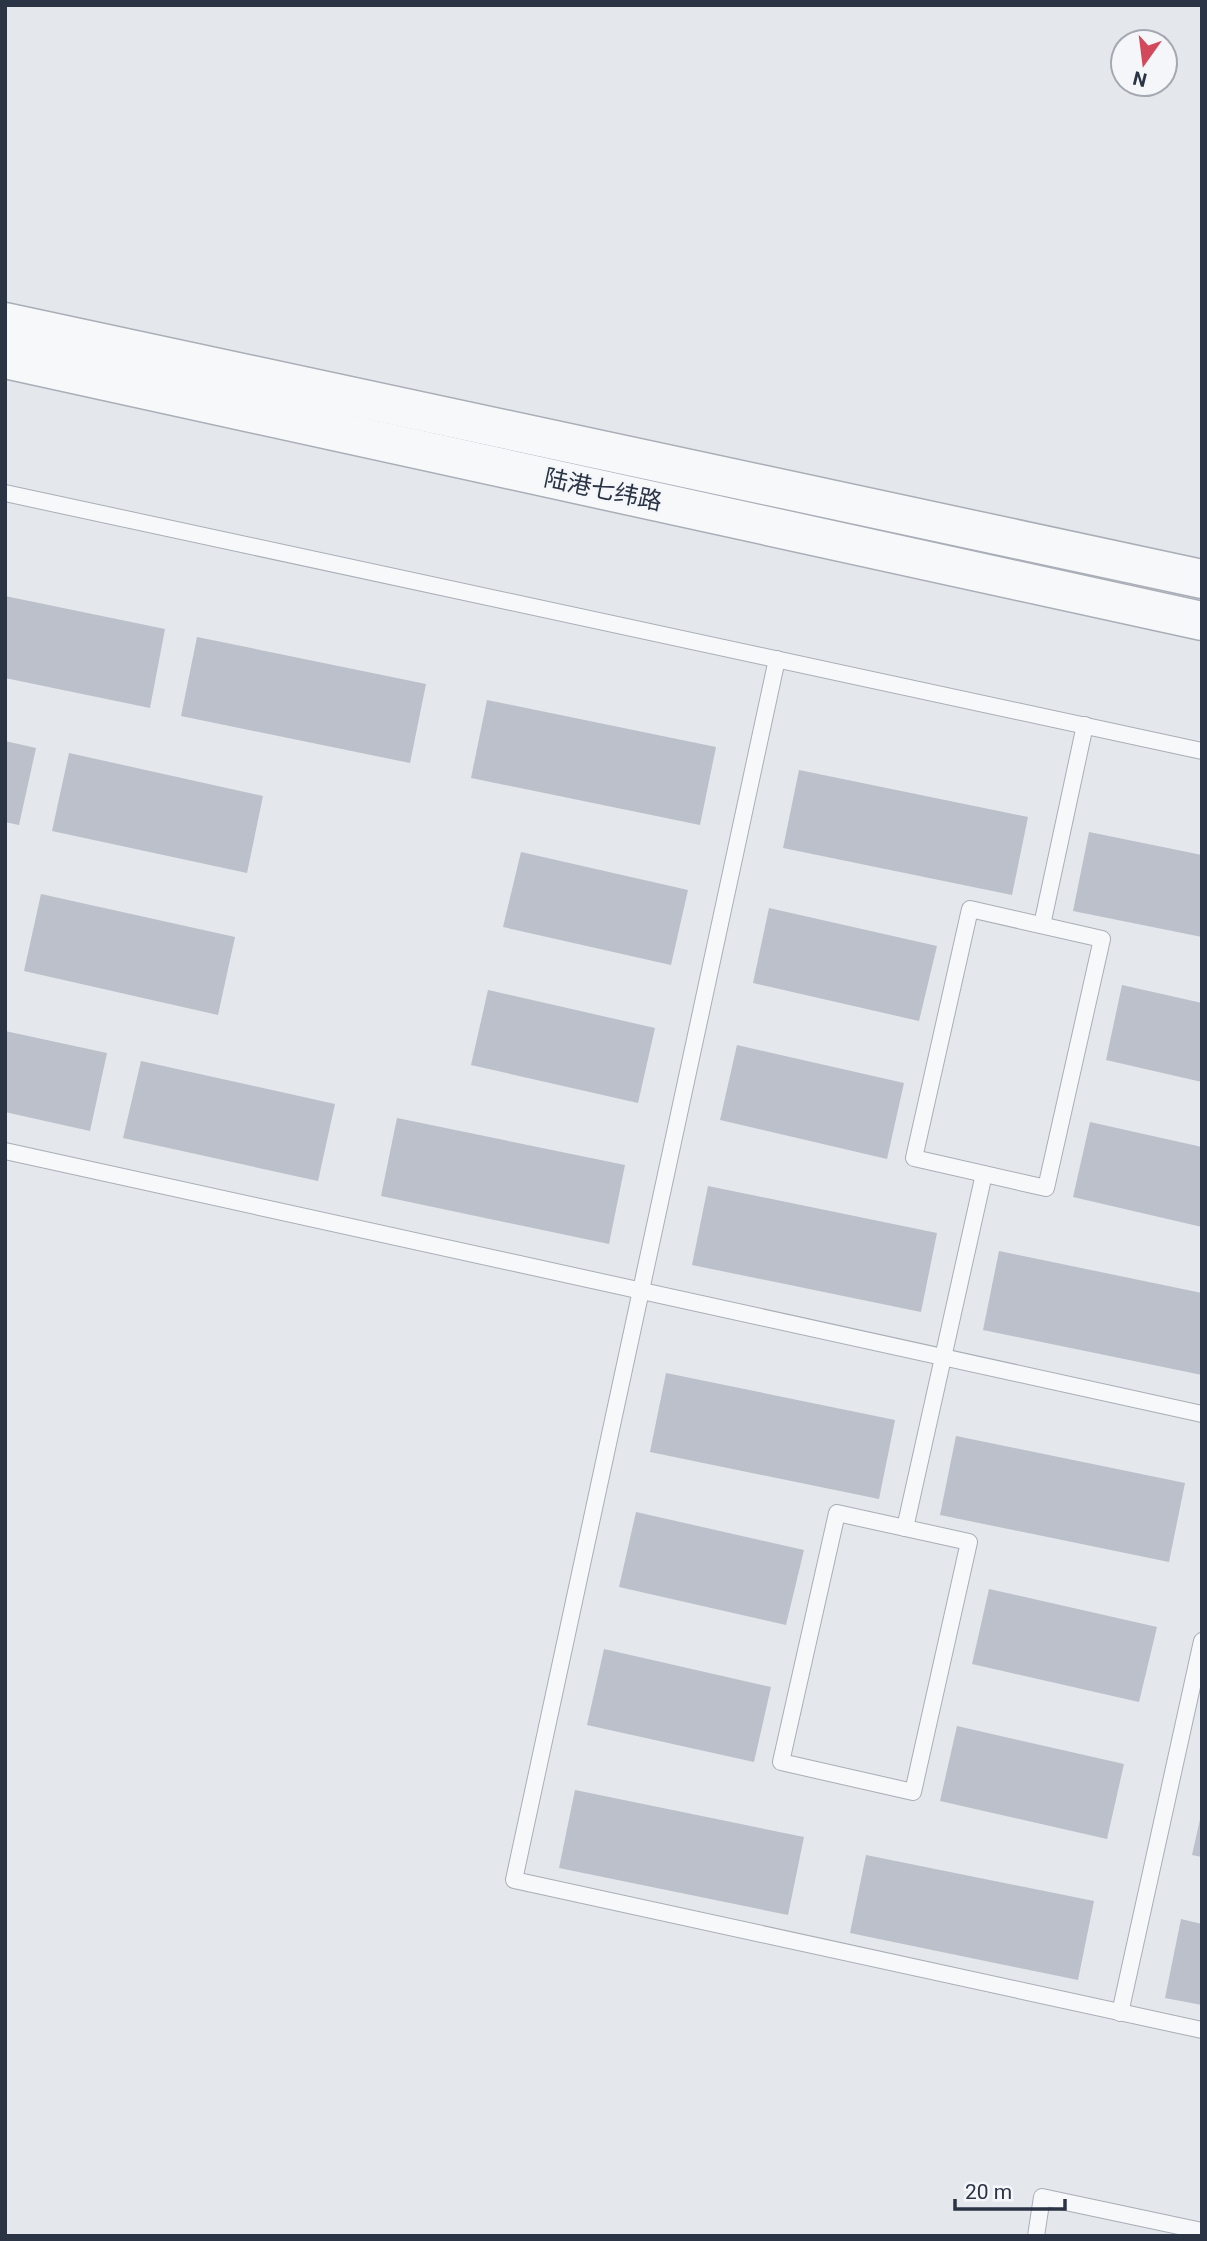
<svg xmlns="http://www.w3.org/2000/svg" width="1207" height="2241" viewBox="0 0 1207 2241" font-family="Roboto,'Noto Sans SC',sans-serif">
	<rect width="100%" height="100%" fill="#e4e7ec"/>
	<g fill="#bbc0ca">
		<path d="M5 596 165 629 150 708 5 678Z"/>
		<path d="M197 637 426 684 410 763 181 716Z"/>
		<path d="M487 700 716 747 700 825 471 778Z"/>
		<path d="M5 741 36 748 19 825 5 822Z"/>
		<path d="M69 753 263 796 247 873 52 831Z"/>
		<path d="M799 770 1028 817 1012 895 783 848Z"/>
		<path d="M1089 832 1202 855V937L1073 911Z"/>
		<path d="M521 852 688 890 671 965 503 927Z"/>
		<path d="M41 894 235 937 218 1015 24 971Z"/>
		<path d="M769 908 937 946 919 1021 753 983Z"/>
		<path d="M1122 985 1202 1003V1082L1106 1060Z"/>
		<path d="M488 990 655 1028 638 1103 471 1065Z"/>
		<path d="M5 1031 107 1053 90 1131 5 1112Z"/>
		<path d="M737 1045 904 1083 887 1159 720 1120Z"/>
		<path d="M141 1061 335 1104 318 1181 123 1138Z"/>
		<path d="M397 1118 625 1165 609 1244 381 1196Z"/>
		<path d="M1090 1122 1202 1147V1227L1073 1197Z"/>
		<path d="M708 1186 937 1233 921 1312 692 1265Z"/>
		<path d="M999 1251 1202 1293V1375L983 1330Z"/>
		<path d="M666 1373 895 1420 879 1499 650 1452Z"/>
		<path d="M956 1436 1185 1483 1169 1562 940 1515Z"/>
		<path d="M636 1512 804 1550 786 1625 619 1587Z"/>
		<path d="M989 1589 1157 1627 1139 1702 972 1664Z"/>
		<path d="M604 1649 771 1687 754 1762 587 1725Z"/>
		<path d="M957 1726 1124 1764 1107 1839 940 1801Z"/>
		<path d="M575 1790 804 1837 788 1915 559 1868Z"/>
		<path d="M1201 1815H1202V1857L1192 1855Z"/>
		<path d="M866 1855 1094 1901 1078 1980 850 1933Z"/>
		<path d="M1181 1919 1202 1924V2005L1165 1998Z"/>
	</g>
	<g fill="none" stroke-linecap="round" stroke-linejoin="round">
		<defs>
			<g id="service">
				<path d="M5 493 1202 751"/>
				<path d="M777 659 514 1880 1202 2030"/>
				<path d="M970 909 1102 939 1046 1188 914 1158Z"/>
				<path d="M1042 925 1085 725"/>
				<path d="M5 1151 1202 1414"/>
				<path d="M837 1513 969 1542 913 1792 781 1762Z"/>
				<path d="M905 1528 984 1174"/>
				<path d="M1120 2013 1202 1641"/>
				<path d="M1036 2236 1042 2197 1202 2231"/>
			</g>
			<g id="tertiary">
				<path d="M5 322 1202 579"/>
				<path d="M5 359 1202 621"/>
			</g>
		</defs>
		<use href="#service" stroke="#a9aeb7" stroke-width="18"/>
		<use href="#tertiary" stroke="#a9aeb7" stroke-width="41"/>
		<use href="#service" stroke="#f7f8fa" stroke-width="16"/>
		<use href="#tertiary" stroke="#f7f8fa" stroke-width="38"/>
	</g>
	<g text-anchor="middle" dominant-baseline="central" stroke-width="5" stroke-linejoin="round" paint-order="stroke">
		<g font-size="24" fill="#2b3445" stroke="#f4f6f9">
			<text transform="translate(603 490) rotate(12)">陆港七纬路</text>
		</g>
	</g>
	<rect width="1207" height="2241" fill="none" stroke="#2b3445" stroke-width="14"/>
	<g transform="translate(1144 63) rotate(194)"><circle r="33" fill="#f4f6f9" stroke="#a4a8b1" stroke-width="2"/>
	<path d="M0-5L12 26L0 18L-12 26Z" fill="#d1495b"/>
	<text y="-10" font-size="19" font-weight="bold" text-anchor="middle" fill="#2b3445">N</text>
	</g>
	<path d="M955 2199v10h110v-10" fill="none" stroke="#2b3445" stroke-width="3.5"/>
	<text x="965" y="2199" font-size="21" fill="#2b3445" stroke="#f4f6f9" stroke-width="5" paint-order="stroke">20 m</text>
</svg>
